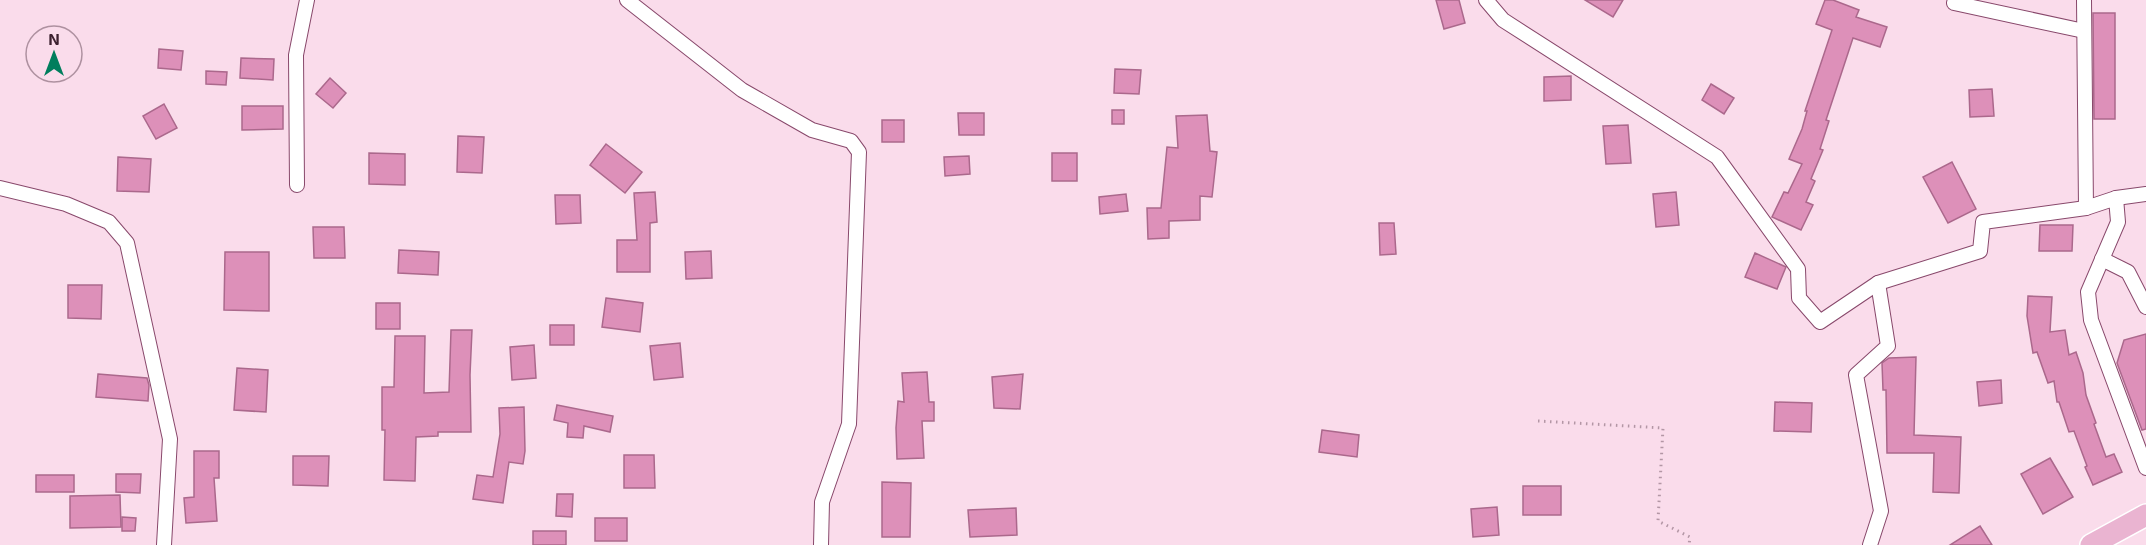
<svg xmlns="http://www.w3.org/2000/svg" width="2146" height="545" viewBox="0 0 2146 545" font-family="'Exo 2',sans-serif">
	<rect width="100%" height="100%" fill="#fadceb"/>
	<g fill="#dd90b9" stroke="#ab688c" stroke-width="1.5">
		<path d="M1436 0H1459L1465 23 1444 29Z"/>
		<path d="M1585 0H1623L1613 17Z"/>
		<path d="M1825 0H1833L1859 10 1856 17 1887 27 1880 47 1853 38 1826 120 1829 121 1820 149 1823 150 1811 179 1815 181 1806 202 1813 205 1801 230 1772 217 1784 192 1788 193 1802 164 1789 159 1802 129 1807 111H1805L1832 30 1816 24Z"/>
		<path d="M2093 13H2115V119H2094Z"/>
		<path d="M159 49 183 51 181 70 158 68Z"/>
		<path d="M241 58 274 59 273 80 240 78Z"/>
		<path d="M1115 69 1141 70 1139 94 1114 93Z"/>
		<path d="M206 71 227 72 226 85 206 84Z"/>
		<path d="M1571 76V100L1544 101V77Z"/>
		<path d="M330 78 346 93 333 108 316 94Z"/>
		<path d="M1711 84 1734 98 1724 114 1702 100Z"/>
		<path d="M1992 89 1994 116 1970 117 1969 90Z"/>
		<path d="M164 104 177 128 156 139 143 116Z"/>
		<path d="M242 106H283V129L242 130Z"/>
		<rect x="1112" y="110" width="12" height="14"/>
		<path d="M958 113H984V135H959Z"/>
		<path d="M1207 115 1210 151 1217 152 1212 197 1200 196V220L1169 221V238L1148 239 1147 208H1161L1167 147 1178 148 1176 116Z"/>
		<rect x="882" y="120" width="22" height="22"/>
		<path d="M1628 125 1631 163 1606 164 1603 126Z"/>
		<path d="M458 136 484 137 482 173 457 172Z"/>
		<path d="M606 144 642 172 625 193 590 165Z"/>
		<path d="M369 153 405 154V185L369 184Z"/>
		<rect x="1052" y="153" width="25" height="28"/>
		<path d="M969 156 970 174 945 176 944 157Z"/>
		<path d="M118 157 151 159 149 192 117 191Z"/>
		<path d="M1952 162 1976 209 1948 223 1923 177Z"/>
		<path d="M655 192 657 222 650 223V272H617V240H637L634 193Z"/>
		<path d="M1676 192 1679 225 1656 227 1653 194Z"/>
		<path d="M1126 194 1128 211 1100 214 1099 197Z"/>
		<path d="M555 195H580L581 223 556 224Z"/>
		<path d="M1379 223H1394L1396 254 1380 255Z"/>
		<path d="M2040 225H2073L2072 251H2039Z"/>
		<path d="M313 227H344L345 258H314Z"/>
		<path d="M399 250 439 252 438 275 398 273Z"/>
		<path d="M711 251 712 278 686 279 685 252Z"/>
		<path d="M225 252H269V311L224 310Z"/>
		<path d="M1755 253 1786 267 1777 289 1745 277Z"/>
		<path d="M68 285H102L101 319 68 318Z"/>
		<path d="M2028 296 2052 297 2050 332 2065 330 2069 355 2076 352 2083 373 2086 395 2096 423 2094 424 2106 457 2114 454 2122 472 2093 485 2085 467 2087 466 2074 431 2069 432 2059 402H2057L2054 381 2048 383 2037 352 2033 353 2027 316Z"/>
		<path d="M606 298 643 303 640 332 602 327Z"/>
		<rect x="376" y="303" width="24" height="26"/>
		<rect x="550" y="325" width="24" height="20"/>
		<path d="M451 330H472L470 375 471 432H438V436L416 437 415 481 384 480 385 430H382V387H394L395 336H425L424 393 449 392Z"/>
		<path d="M2146 334V429L2142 430 2117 363 2124 340Z"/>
		<path d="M680 343 683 377 654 380 650 346Z"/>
		<path d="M534 345 536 378 512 380 510 347Z"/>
		<path d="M1916 357 1914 435 1961 437 1959 493 1933 492 1934 453H1887L1886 390H1883L1882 363 1889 358Z"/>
		<path d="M237 368 268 370 266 412 234 410Z"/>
		<path d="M927 372 929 402H934V421H922L924 458 897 459 896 428 898 401 904 402 902 373Z"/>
		<path d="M98 374 147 378 149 385 148 401 96 397Z"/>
		<path d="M1023 374 1020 409 994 408 992 377Z"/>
		<path d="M2001 380 2002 403 1979 406 1977 382Z"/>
		<path d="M1775 402 1812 403 1811 432 1774 431Z"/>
		<path d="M557 405 613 416 610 432 584 426 583 438 567 437 568 423 554 420Z"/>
		<path d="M524 407 525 451 523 464 509 462 503 503 473 499 477 475 493 477 500 434 499 408Z"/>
		<path d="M1322 430 1359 435 1357 457 1319 452Z"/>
		<path d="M194 451H219V478H214L217 521 186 523 184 498 194 497Z"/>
		<path d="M624 455H654L655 488H624Z"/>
		<path d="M293 456H329L328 486 293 485Z"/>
		<path d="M2050 458 2073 497 2043 514 2021 474Z"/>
		<path d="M116 474H141L140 493 116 492Z"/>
		<rect x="36" y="475" width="38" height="17"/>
		<path d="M882 482 911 483 910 537H882Z"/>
		<rect x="1523" y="486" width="38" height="29"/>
		<path d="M557 494H573L572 517 556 516Z"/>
		<path d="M120 495 121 527 70 528V496Z"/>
		<path d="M1497 507 1499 535 1473 537 1471 509Z"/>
		<path d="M1016 508 1017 535 970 537 968 510Z"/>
		<path d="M122 517 136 518 135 531H122Z"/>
		<rect x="595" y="518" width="32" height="23"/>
		<path d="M1980 526 1992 545H1950Z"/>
		<rect x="533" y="531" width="33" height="14"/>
	</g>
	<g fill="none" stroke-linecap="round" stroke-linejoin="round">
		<defs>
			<g id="minor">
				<path d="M627 0 742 90 812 130 851 141 859 152 849 424 822 502 821 545"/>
				<path d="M1486 0 1503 20 1717 157 1798 269 1799 298 1820 322 1878 283"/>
				<path d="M1955 0 1954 3 2084 31"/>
				<path d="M2084 0 2086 208"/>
				<path d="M297 185 296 55 307 0"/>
				<path d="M0 188 66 204 109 222 127 243 170 439 164 545"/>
				<path d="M2116 198 2146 194"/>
				<path d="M2102 259 2128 272 2146 307"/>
				<path d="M1870 545 1881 511 1856 375 1888 346 1878 283 1980 251 1983 222 2086 208 2116 198 2118 222 2088 292 2091 320 2146 468"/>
			</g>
			<path id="primary" d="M2091 545 2146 515"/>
		</defs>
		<use href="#minor" stroke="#88486b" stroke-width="16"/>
		<use href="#primary" stroke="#fff" stroke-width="24"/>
		<path stroke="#b396a5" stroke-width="3" stroke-dasharray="1.5 4.5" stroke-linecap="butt" d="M1538 421 1663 428 1658 521 1690 537 1689 545"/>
		<use href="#minor" stroke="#fff" stroke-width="14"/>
		<use href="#primary" stroke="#eab4d1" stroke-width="21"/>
	</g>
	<g transform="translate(54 54)"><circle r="28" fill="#fadceb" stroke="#ae91a0" stroke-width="1.5"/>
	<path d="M0-4.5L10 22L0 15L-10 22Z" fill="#007e5d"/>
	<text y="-9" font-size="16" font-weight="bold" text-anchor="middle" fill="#3d2130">N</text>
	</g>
</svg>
